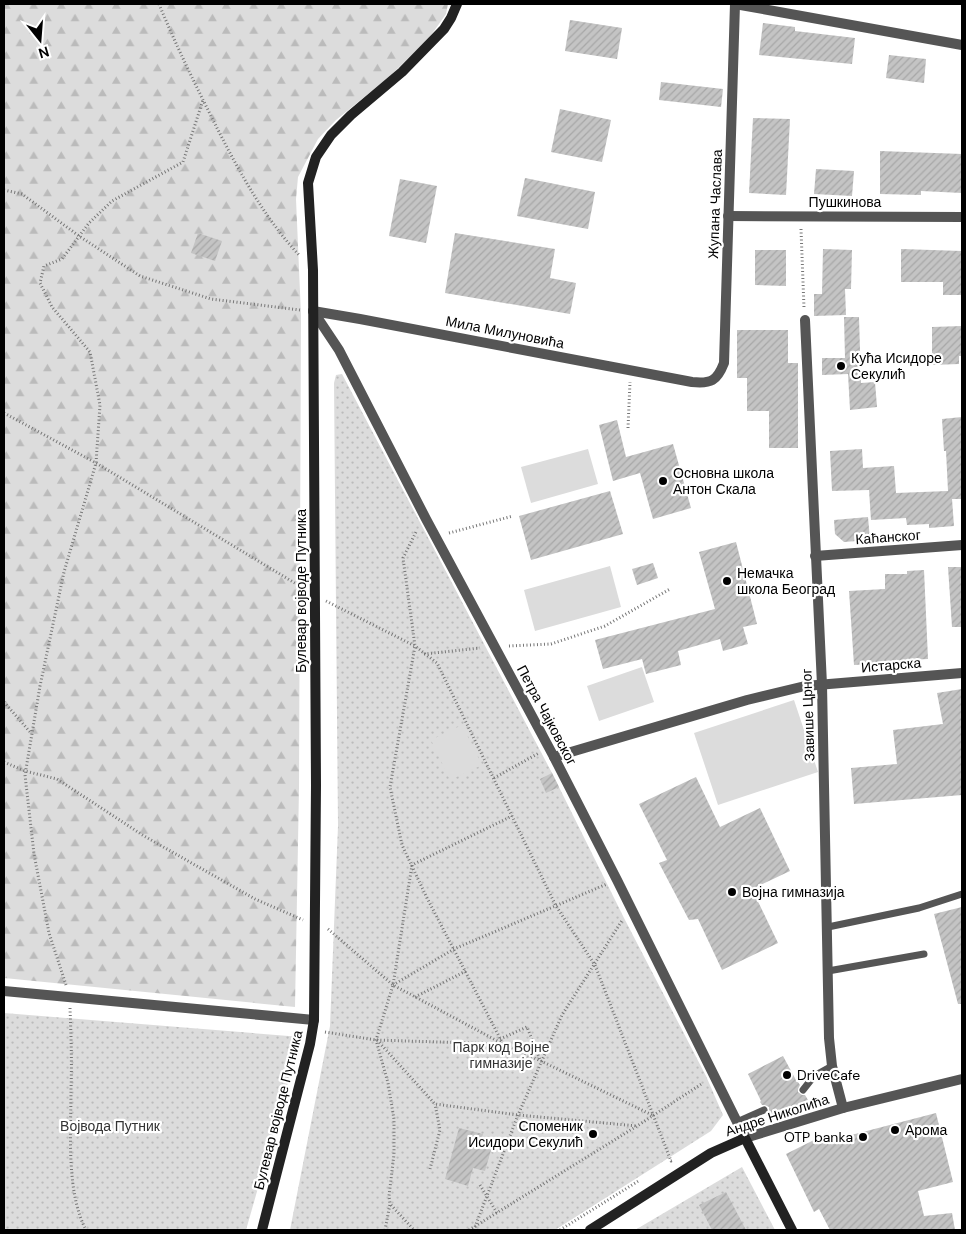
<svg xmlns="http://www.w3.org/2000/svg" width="966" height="1234" viewBox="0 0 966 1234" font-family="'DM Sans',sans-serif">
	<defs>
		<pattern id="forest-firs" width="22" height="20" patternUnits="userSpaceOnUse" patternTransform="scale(1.25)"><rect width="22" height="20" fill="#dcdcdc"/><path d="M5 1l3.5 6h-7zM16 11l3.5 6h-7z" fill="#bbb"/></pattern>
		<pattern id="park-dots" width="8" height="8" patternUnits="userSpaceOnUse" patternTransform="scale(1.25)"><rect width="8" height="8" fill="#dcdcdc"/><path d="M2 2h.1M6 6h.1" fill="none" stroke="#bbb" stroke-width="1.8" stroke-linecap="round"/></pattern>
		<pattern id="building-hatch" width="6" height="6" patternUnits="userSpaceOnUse" patternTransform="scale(1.25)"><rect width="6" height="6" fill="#c4c4c4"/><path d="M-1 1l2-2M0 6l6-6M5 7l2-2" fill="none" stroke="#a7a7a7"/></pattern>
	</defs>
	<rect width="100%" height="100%" fill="#fff"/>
	<path fill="url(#forest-firs)" d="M4 4H448L446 14 429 38 389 77 336 120 318 139 298 177 296 199 301 315 299 788 295 1007 4 978Z"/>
	<g fill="url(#park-dots)">
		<path d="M342 374 552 773 624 918 706 1076 723 1115 711 1131 555 1230H290L330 1026 338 826 334 383 336 375Z"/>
		<path d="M4 1013 301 1037 246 1230H4Z"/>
		<path d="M742 1167 775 1230H635Z"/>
	</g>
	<g fill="#dcdcdc">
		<path d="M588 449 598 484 531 503 521 467Z"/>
		<path d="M610 566 621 607 535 631 524 590Z"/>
		<path d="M642 667 654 702 599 721 587 686Z"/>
		<path d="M794 700 818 772 718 805 694 733Z"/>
		<path d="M462 725 482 765 450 780 431 740Z"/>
	</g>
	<g fill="url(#building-hatch)">
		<path d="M570 20 622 28 617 59 565 51Z"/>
		<path d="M763 23 795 27V31L855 38 852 64 759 55Z"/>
		<path d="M889 55 926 59 924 83 886 78Z"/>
		<path d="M661 82 723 89 721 107 659 100Z"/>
		<path d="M560 109 611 120 602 162 551 152Z"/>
		<path d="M753 118 790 119 786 195 749 193Z"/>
		<path d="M880 151 962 154V193L921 191V195L880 194Z"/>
		<path d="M816 169 854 171 852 196 814 194Z"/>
		<path d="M525 178 595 192 588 229 517 216Z"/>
		<path d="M400 179 437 186 426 243 389 236Z"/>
		<path d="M198 233 222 241 215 261 191 253Z"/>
		<path d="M455 233 555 249 550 278 576 283 570 314 445 293Z"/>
		<path d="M823 249 852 250 851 289H845L846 315 814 316V294H822Z"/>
		<path d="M901 249 962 251V295H943V282H901Z"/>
		<path d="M755 250H786V286L755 285Z"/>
		<path d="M844 317H859L861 383 875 382 877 407 850 410 848 374 822 375V358H845Z"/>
		<path d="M962 326V356H959V364L932 365V327Z"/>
		<path d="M737 330H788V363H798V448H769V411H747V378H737Z"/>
		<path d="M962 417V499H952L954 526 929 528V524L907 525 906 518 871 520 869 490 832 491 830 451 862 449 863 468 894 466 896 493 948 491 946 451H944L942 419Z"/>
		<path d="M617 420 626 457 673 444 691 508 653 519 640 473 613 481 599 425Z"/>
		<path d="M610 491 623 534 531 560 519 516Z"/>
		<path d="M868 517 870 540 844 542 835 534 834 520Z"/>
		<path d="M736 542 757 624 743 627 748 644 723 651 720 639 678 651 681 665 646 674 642 659 603 669 595 640 715 609 699 552Z"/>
		<path d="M653 563 658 578 637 585 632 569Z"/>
		<path d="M948 567H962V627H952Z"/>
		<path d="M924 570 928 659 888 661V663L854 665 849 591 885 589V574H907V571Z"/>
		<path d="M962 689V795L854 804 851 768 897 764 893 730 943 724 937 693Z"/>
		<path d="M552 773 559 787 546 793 540 779Z"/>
		<path d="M696 777 720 827 760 808 790 871 752 889 778 943 722 970 698 919 689 920 659 863 667 860 639 804Z"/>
		<path d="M962 907V1004H958L934 914Z"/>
		<path d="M783 1056 797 1082H798L800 1085 798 1089V1092L802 1095H805L808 1100 769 1119 766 1115 769 1111V1107L765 1105H762L760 1102 761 1101 748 1074Z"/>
		<path d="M936 1113 953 1182 918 1191 924 1216 952 1213 955 1230H830L819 1209 814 1212 786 1154 828 1133 832 1140Z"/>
		<path d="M459 1128 483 1134 479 1146 491 1150 485 1171 473 1168 468 1186 445 1179Z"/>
		<path d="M726 1192 746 1230H712L699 1205Z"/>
	</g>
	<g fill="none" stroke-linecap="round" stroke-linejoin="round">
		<g stroke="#777" stroke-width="3" stroke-dasharray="1 2.5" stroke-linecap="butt">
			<path d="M159 4C175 43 193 80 212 118 236 166 262 215 299 255"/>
			<path d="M4 190 22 194 79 236 140 276 211 299 300 310"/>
			<path d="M801 229 804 308"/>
			<path d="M4 413 96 463 303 588"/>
			<path d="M628 428 630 382"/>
			<path d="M449 533 513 516"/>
			<path d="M326 601 415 646 437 663 556 906 595 965 671 1161 674 1160"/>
			<path d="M509 646 551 644 605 626 670 589"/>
			<path d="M424 654 480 648"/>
			<path d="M4 702 31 733"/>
			<path d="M4 762 25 771 57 779 144 836 255 899 303 920"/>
			<path d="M494 778 539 753"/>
			<path d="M328 929 393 985 503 1044 541 1061 652 1115"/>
			<path d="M66 985 49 933 34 854 25 775 40 686 64 572 96 463 100 405 90 352 52 307 40 283 44 266 62 259 89 223 112 201 183 162 203 100"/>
			<path d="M393 985 454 949 607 884"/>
			<path d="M415 997 466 971"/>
			<path d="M70 1008C71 1035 72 1062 71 1089 71 1132 66 1192 86 1230"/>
			<path d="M325 1032 376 1040 503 1044 427 898 402 845 390 787 415 646 403 558 417 530"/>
			<path d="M500 1039 527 1027 540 1060"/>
			<path d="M377 1040 435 1104 518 1115 637 1126"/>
			<path d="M430 1169 440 1130 435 1104"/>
			<path d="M480 1185 497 1213"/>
			<path d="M391 1205 414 1230"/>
			<path d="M385 1230 390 1204 389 1196 394 1154V1119L388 1083 376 1040 393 985 412 865 512 816"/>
			<path d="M469 1230 637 1126 703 1083"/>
			<path d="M473 1230 475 1227 518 1115 562 1015 623 919"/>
			<path d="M560 1230 640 1180"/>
		</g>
		<g stroke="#555" stroke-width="7">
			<path d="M828 927 919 908 962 894"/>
			<path d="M828 971 924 954"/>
			<path d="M803 1090 814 1076 832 1066"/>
			<path d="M737 1122 764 1110"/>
		</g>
		<g stroke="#555" stroke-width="10">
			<path d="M735 4 962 45"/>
			<path d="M728 216 962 217"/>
			<path d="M313 311 339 350 426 519 554 757 617 880 745 1138 843 1108 962 1079"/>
			<path d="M313 311 360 319 692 382C711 384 717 381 724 363L735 4"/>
			<path d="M805 320 822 685 829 1038 832 1066 843 1108"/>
			<path d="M815 556 962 545"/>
			<path d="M554 757 747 700 805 686 962 673"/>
			<path d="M4 991 314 1020"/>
		</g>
		<g stroke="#222" stroke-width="10">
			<path d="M262 1230 310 1044 314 1020 316 785 313 270 308 183 316 157 331 135 351 115 402 72 444 29 451 18 457 4"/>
			<path d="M590 1230 711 1153 745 1138 792 1230"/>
		</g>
	</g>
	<g fill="#000" stroke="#fff" stroke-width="2">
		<circle cx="841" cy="366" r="5"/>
		<circle cx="663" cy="481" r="5"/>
		<circle cx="727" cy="581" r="5"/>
		<circle cx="732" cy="892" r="5"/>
		<circle cx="787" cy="1075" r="5"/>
		<circle cx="895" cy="1130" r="5"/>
		<circle cx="593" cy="1134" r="5"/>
		<circle cx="863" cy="1137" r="5"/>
	</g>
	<g text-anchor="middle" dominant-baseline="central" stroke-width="4.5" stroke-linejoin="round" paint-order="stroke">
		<g font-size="14" fill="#000" stroke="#fff">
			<text x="845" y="202">Пушкинова</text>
			<text transform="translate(715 204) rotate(-88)">Жупана Часлава</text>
			<text transform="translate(505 332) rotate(11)">Мила Милуновића</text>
			<text transform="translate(888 537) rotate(-4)">Каћанског</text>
			<text transform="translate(301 591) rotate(-90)">Булевар војводе Путника</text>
			<text transform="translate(891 665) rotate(-5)">Истарска</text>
			<text transform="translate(547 715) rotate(62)">Петра Чајковског</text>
			<text transform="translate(808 715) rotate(-92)">Завише Црног</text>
			<text transform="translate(278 1110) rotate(-76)">Булевар војводе Путника</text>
			<text transform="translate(777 1115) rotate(-18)">Андре Николића</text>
		</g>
		<g font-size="14" fill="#000" stroke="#fff" text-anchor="start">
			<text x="851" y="358">Кућа Исидоре<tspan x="851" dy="16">Секулић</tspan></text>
			<text x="673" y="473">Основна школа<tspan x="673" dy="16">Антон Скала</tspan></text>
			<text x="737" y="573">Немачка<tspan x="737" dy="16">школа Београд</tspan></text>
			<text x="742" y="892">Војна гимназија</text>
			<text x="797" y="1075">DriveCafe</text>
			<text x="583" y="1126" text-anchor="end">Споменик<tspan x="583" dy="16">Исидори Секулић</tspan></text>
			<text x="905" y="1130">Арома</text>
			<text x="853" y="1137" text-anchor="end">OTP banka</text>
		</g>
		<g font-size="14" fill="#333" stroke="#fff">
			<text x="501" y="1047">Парк код Војне<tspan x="501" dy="16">гимназије</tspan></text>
			<text x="110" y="1126">Војвода Путник</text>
		</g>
	</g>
	<rect width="966" height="1234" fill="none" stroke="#000000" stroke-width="10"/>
	<g transform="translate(40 40) rotate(163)" stroke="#ffffff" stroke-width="4" paint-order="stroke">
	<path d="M0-4L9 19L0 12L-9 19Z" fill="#000000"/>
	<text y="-8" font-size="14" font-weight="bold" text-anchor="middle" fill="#000000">N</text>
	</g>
</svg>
